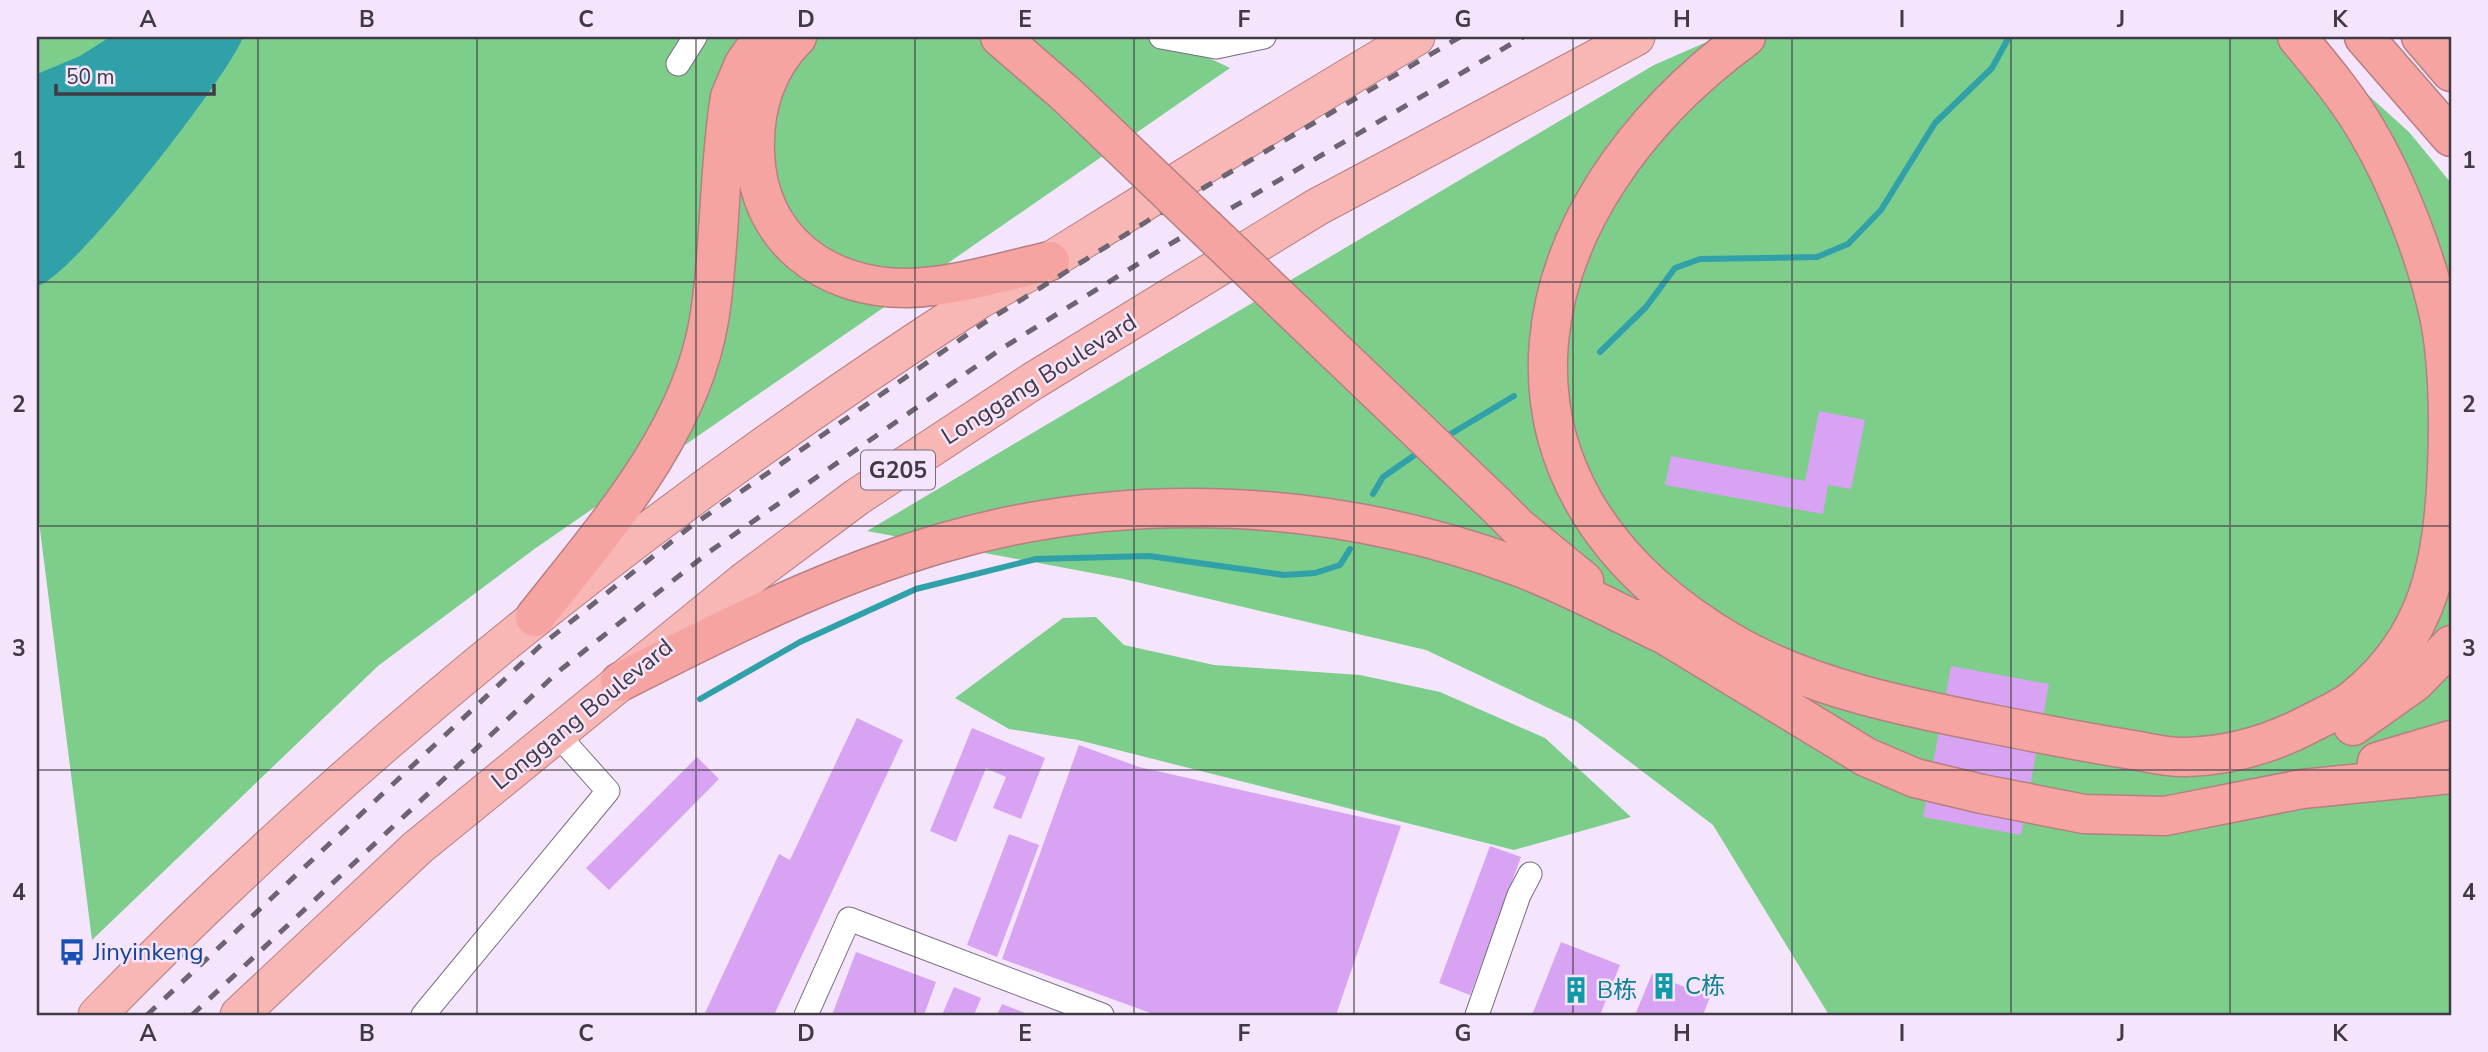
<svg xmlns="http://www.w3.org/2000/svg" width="2488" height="1052" viewBox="0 0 2488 1052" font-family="'Nunito Sans','Noto Sans SC',sans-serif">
	<rect width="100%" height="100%" fill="#f4e5fd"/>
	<g fill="#7dcd8b">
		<path d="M37 37H1165L1230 68 533 550 378 666 92 940 37 506Z"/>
		<path d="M1718 37H2304L2409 132 2451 183V1015H1829L1713 825 1576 721 1426 650 1124 579 867 531 1654 65Z"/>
		<path d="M1096 617 1124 645 1214 665 1360 675 1440 692 1545 738 1631 817 1514 850 1078 740 1009 729 955 698 1063 618Z"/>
	</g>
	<path fill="#30a1a9" d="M110 37H243C230 74 71 280 37 286V74L80 56Z"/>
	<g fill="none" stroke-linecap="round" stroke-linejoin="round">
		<g stroke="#30a1a9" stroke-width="6">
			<path d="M1600 352 1646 307 1675 268 1700 259 1817 257 1848 244 1881 210 1935 123 1992 68 2009 37"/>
			<path d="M1444 438 1514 396"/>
			<path d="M1373 494 1383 477 1422 450"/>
			<path d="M700 699 800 642 916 589 1036 559 1149 556 1284 575 1315 573 1340 565 1350 549"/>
		</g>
	</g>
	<g fill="#d7a3f2">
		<path d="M1819 411 1865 420 1851 489 1828 485 1823 514 1665 485 1671 456 1805 481Z"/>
		<path d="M1951 666 2049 684 2021 835 1923 817Z"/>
		<path d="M857 718 903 740 774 1015H704L779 854 790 860Z"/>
		<path d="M972 728 1045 758 1021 819 993 808 1006 777 986 768 956 842 930 831Z"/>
		<path d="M1079 745 1139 767 1401 826 1336 1015H1156L1002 959Z"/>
		<path d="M697 757 719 779 609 890 586 868Z"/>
		<path d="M1009 834 1039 845 997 957 967 945Z"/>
		<path d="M1490 846 1521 857 1470 995 1439 983Z"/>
		<path d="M1561 942 1620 965 1600 1015H1532Z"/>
		<path d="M856 952 936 982 924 1015H832Z"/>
		<path d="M1652 974 1710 997 1703 1015H1635Z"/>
		<path d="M954 987 981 998 974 1015H942Z"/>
		<path d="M1002 1004 1030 1015H997Z"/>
	</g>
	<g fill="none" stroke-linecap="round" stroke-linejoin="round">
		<defs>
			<g id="minor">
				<path d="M1161 37 1216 47 1264 37"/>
				<path d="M678 64 695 37"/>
				<path d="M423 1015 608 791 558 735"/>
				<path d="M806 1015 849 919 1102 1015"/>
				<path d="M1477 1015 1519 895 1530 874"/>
			</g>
			<g id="trunk">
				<path d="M97 1015C360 745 659 506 976 302 1002 286 1030 273 1056 257 1175 183 1295 108 1416 37"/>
				<path d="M239 1015 417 848 743 582 857 497 1033 381 1317 207 1636 37"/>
			</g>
			<g id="motorway">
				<path d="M797 37C766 67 753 110 755 153 758 239 825 289 908 288 955 287 1004 271 1050 261"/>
				<path d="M1000 37 1067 95"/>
				<path d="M1746 37C1516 206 1455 481 1732 643 1809 688 1910 708 1997 725 2042 734 2088 743 2133 750 2150 753 2169 758 2186 757 2229 756 2271 744 2309 724 2324 716 2342 709 2355 698 2430 637 2443 561 2447 469 2449 420 2449 368 2440 320 2428 261 2398 183 2367 131 2348 98 2321 66 2297 37"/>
				<path d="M2364 37 2451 137"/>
				<path d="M2421 37 2451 72"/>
				<path d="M1495 504 1518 527 1584 581"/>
				<path d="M535 617C604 529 690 434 709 320 721 247 718 171 730 97L744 64 763 37"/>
				<path d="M1639 619 1866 757 1915 778 1982 794 2084 814 2165 816 2302 789 2451 774"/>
				<path d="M620 682C724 629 829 576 942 543 1130 488 1336 499 1519 567 1567 585 1613 610 1659 632"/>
				<path d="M2353 726 2415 682 2451 645"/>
				<path d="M2377 762 2451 740"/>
			</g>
		</defs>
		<use href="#minor" stroke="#796b80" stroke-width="25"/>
		<use href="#trunk" stroke="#b67f81" stroke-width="39"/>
		<use href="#motorway" stroke="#b67f81" stroke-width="41"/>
		<use href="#minor" stroke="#fff" stroke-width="23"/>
		<use href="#trunk" stroke="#f8b6b4" stroke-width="37"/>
		<use href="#motorway" stroke="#f6a4a2" stroke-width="38"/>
		<g stroke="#6c6472" stroke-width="5" stroke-dasharray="12 12" stroke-linecap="butt">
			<path d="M147 1015 539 647 690 527 984 323 1149 220 1460 37"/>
			<path d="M192 1015 559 671 709 552 1001 349 1165 247 1523 37"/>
		</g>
		<defs>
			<path id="motorway-bridge" d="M1067 95 1495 504"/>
		</defs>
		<use href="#motorway-bridge" stroke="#b67f81" stroke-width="41" stroke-linecap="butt"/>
		<use href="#motorway-bridge" stroke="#f6a4a2" stroke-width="38"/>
	</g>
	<path fill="none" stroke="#403a44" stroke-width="2" stroke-opacity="0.55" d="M258 37V1015M477 37V1015M696 37V1015M915 37V1015M1134 37V1015M1354 37V1015M1573 37V1015M1792 37V1015M2011 37V1015M2230 37V1015M37 282H2451M37 526H2451M37 770H2451"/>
	<defs>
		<symbol id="bus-bare" viewBox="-9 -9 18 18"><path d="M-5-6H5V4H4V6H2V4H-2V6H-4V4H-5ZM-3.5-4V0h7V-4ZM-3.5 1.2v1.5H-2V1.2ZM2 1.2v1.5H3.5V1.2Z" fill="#1a4fb4" stroke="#f4e5fd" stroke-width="2.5" paint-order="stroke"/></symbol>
		<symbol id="building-bare" viewBox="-9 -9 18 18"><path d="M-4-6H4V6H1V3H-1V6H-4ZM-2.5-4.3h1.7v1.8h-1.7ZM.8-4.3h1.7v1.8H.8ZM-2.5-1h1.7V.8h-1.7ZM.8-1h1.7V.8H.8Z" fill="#0f9aa8" stroke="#f4e5fd" stroke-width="2.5" paint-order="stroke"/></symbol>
	</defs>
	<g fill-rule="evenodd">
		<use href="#bus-bare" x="53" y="933" width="38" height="38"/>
		<use href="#building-bare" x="1645" y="967" width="38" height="38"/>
		<use href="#building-bare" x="1557" y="971" width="38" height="38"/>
	</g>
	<g text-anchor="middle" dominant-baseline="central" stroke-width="5" stroke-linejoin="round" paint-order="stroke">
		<rect fill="#f4e5fd" stroke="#766d7c" stroke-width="2" x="861" y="450.5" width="74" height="39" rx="5"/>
		<g font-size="23" font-weight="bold" fill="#403a44">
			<text x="898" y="470">G205</text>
		</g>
		<g font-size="24" fill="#403a44" stroke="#f4e5fd">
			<text transform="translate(1039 379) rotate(-32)">Longgang Boulevard</text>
			<text transform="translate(582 714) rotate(-39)">Longgang Boulevard</text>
		</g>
		<g font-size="24" fill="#164399" stroke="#f4e5fd" text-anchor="start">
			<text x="93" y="952">Jinyinkeng</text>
		</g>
		<g font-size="24" fill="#0d838f" stroke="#f4e5fd" text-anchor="start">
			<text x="1685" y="986">C栋</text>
			<text x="1597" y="990">B栋</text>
		</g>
	</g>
	<rect width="2488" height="1052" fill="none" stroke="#f4e5fd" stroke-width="77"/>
	<path d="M56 84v10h158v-10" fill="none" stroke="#403a44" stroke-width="3.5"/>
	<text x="66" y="84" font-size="21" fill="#403a44" stroke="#f4e5fd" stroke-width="5" paint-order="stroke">50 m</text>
	<rect x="38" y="38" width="2412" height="976" fill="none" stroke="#403a44" stroke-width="2.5"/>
	<g font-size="23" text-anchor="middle" font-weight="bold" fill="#403a44">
		<text x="148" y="27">A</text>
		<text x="367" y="27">B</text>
		<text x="586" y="27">C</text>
		<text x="806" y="27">D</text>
		<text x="1025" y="27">E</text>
		<text x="1244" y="27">F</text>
		<text x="1463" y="27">G</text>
		<text x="1682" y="27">H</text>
		<text x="1902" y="27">I</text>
		<text x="2121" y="27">J</text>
		<text x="2340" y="27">K</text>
		<text x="19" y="168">1</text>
		<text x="2469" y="168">1</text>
		<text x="19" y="412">2</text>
		<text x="2469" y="412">2</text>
		<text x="19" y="656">3</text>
		<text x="2469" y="656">3</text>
		<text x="19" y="900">4</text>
		<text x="2469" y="900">4</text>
		<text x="148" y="1041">A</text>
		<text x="367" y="1041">B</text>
		<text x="586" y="1041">C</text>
		<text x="806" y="1041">D</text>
		<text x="1025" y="1041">E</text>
		<text x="1244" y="1041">F</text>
		<text x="1463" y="1041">G</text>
		<text x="1682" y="1041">H</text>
		<text x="1902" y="1041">I</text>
		<text x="2121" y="1041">J</text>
		<text x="2340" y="1041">K</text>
	</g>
</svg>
